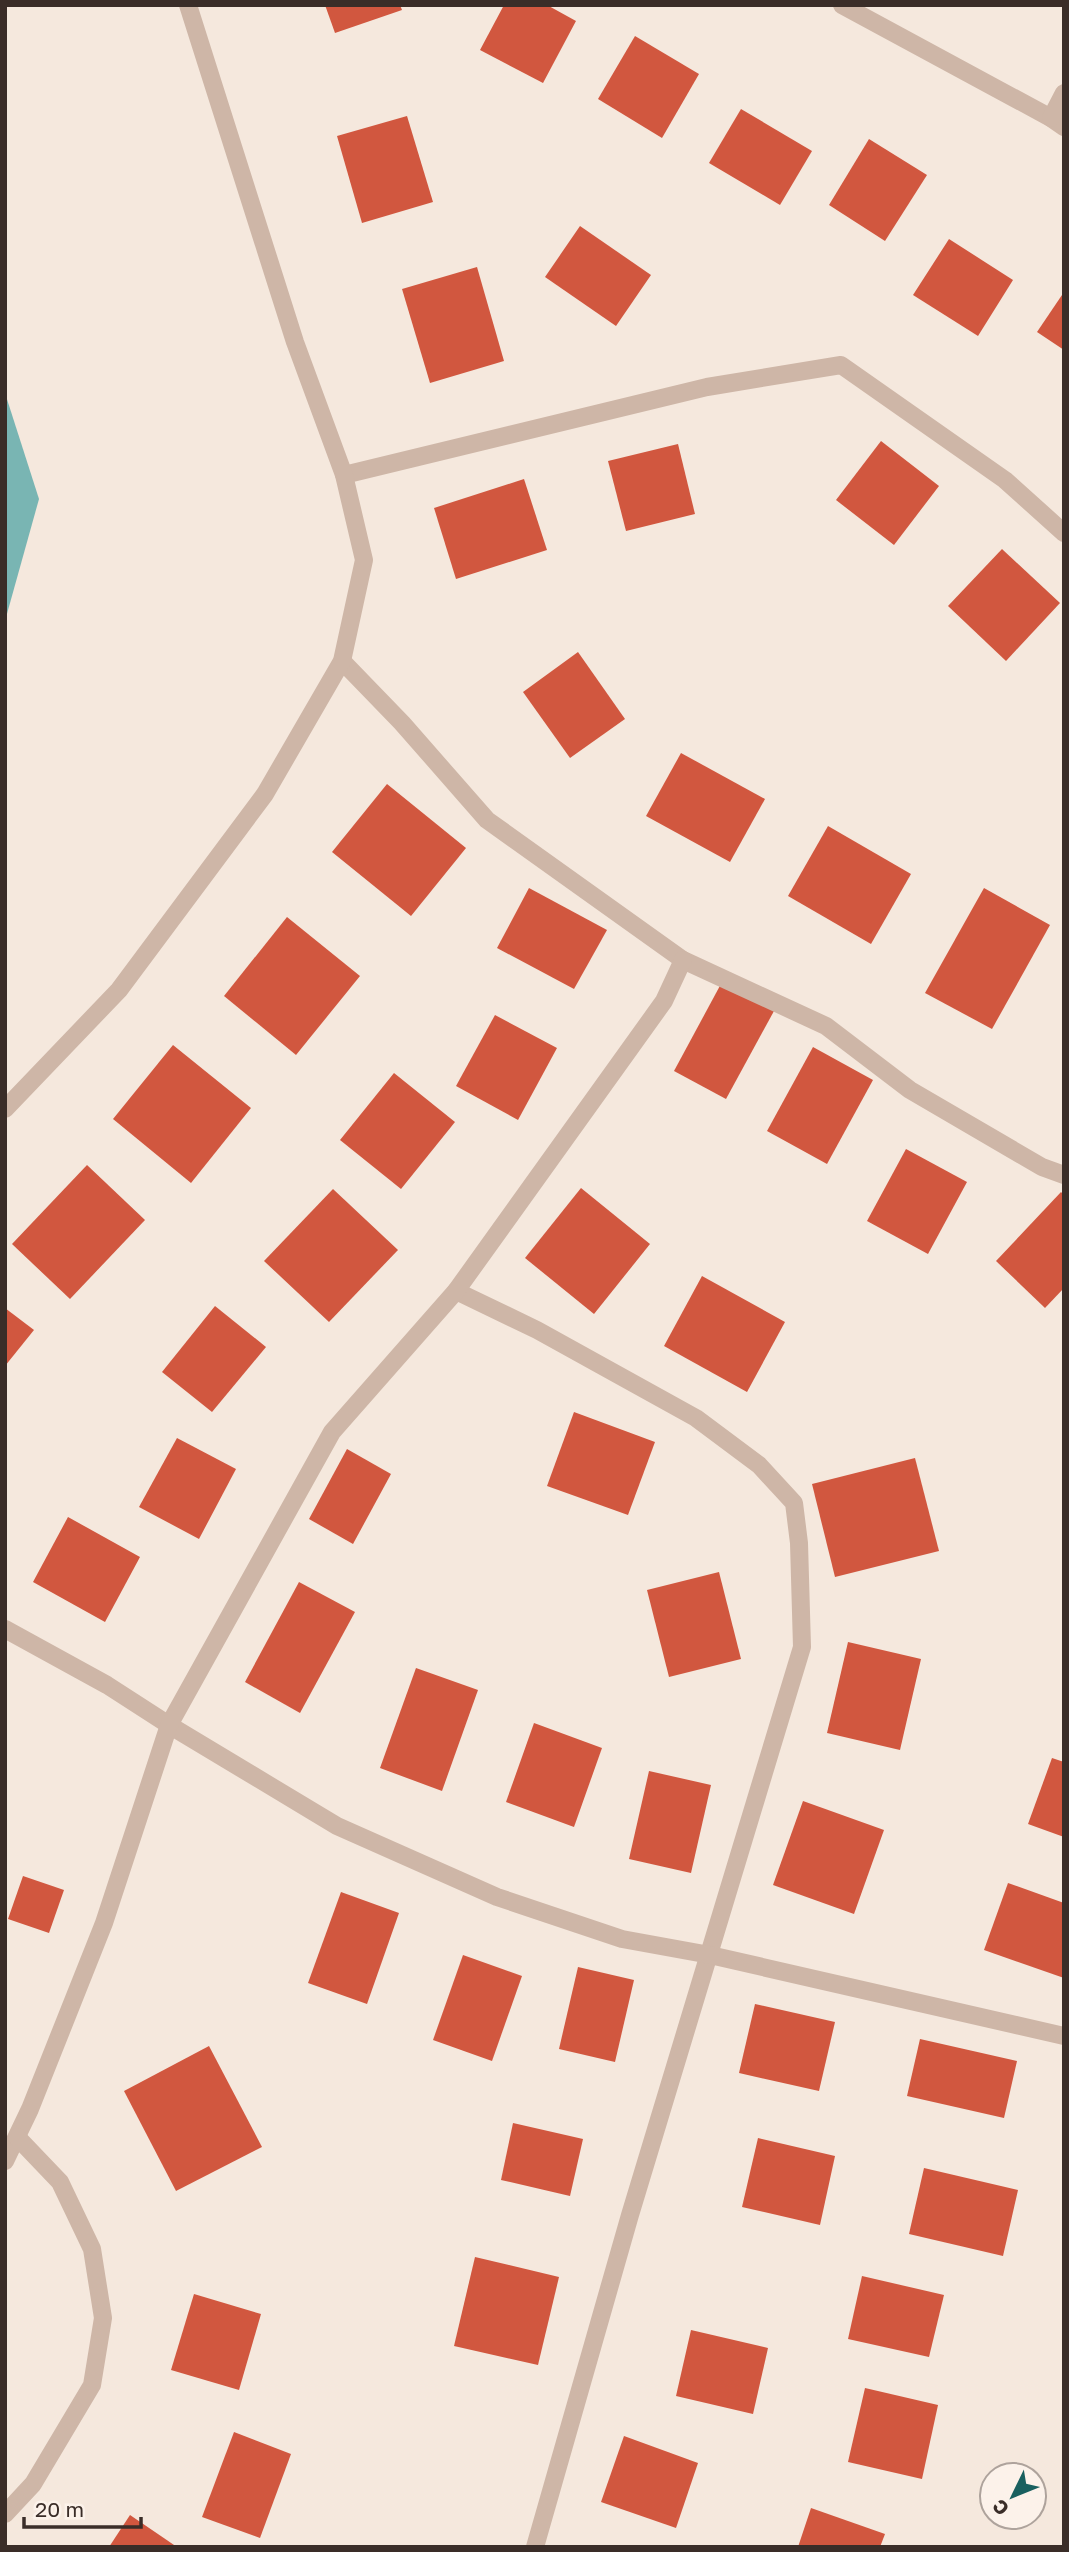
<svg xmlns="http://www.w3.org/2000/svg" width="1069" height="2552" viewBox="0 0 1069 2552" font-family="'Golos Text',sans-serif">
	<rect width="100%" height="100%" fill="#f5e8dd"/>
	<path fill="#79b5b3" d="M5 393 39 499 5 621Z"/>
	<g fill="#d1573f">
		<path d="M325 5H400L402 10 335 33Z"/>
		<path d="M504 5H547L576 21 543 83 480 50Z"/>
		<path d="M635 36 699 74 662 138 598 99Z"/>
		<path d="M741 109 812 151 780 205 709 163Z"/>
		<path d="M407 116 433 202 362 223 337 136Z"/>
		<path d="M869 139 927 175 885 241 829 205Z"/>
		<path d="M580 226 651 275 616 326 545 277Z"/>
		<path d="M949 239 1013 280 978 336 913 295Z"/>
		<path d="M477 267 504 361 430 383 402 289Z"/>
		<path d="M1064 292V350L1037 332Z"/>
		<path d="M881 441 939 486 894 545 836 500Z"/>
		<path d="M678 444 695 514 626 531 608 461Z"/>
		<path d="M524 479 547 550 456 579 434 508Z"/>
		<path d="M1002 549 1060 603 1006 661 948 606Z"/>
		<path d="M578 652 625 719 570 758 523 692Z"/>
		<path d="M681 753 765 799 730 862 646 816Z"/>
		<path d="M387 784 466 848 411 916 332 852Z"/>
		<path d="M828 826 911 874 871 944 788 896Z"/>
		<path d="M529 888 607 930 574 989 497 948Z"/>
		<path d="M984 888 1050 925 992 1029 925 993Z"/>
		<path d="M287 917 360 976 296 1055 224 996Z"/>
		<path d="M722 982 774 1011 726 1099 674 1071Z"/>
		<path d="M495 1015 557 1048 518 1120 456 1086Z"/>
		<path d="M173 1045 251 1108 191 1183 113 1119Z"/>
		<path d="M813 1047 873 1080 827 1164 767 1131Z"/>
		<path d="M394 1073 455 1122 401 1189 340 1140Z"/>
		<path d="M906 1149 967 1182 928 1254 867 1221Z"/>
		<path d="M87 1165 145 1220 70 1299 12 1244Z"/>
		<path d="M581 1188 650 1244 594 1314 525 1258Z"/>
		<path d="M333 1189 398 1250 329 1322 264 1261Z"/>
		<path d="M1061 1192 1064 1195V1288L1045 1308 996 1261Z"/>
		<path d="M702 1276 785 1322 747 1392 664 1346Z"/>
		<path d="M215 1306 266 1347 212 1412 162 1372Z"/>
		<path d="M5 1308 34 1330 5 1366Z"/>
		<path d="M574 1412 655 1442 628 1515 547 1486Z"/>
		<path d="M177 1438 236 1469 199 1539 139 1507Z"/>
		<path d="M347 1449 391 1474 353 1544 309 1519Z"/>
		<path d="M915 1458 939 1551 835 1577 812 1484Z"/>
		<path d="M68 1517 140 1557 105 1622 33 1582Z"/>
		<path d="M719 1572 741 1659 669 1677 647 1590Z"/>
		<path d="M299 1582 355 1612 300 1713 245 1682Z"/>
		<path d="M848 1642 921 1659 900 1750 827 1733Z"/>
		<path d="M416 1668 478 1690 442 1791 380 1768Z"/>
		<path d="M534 1723 602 1748 574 1827 506 1802Z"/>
		<path d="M1052 1758 1064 1762V1837L1028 1824Z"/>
		<path d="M649 1771 711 1785 691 1873 629 1859Z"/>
		<path d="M803 1801 884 1830 854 1914 773 1885Z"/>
		<path d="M23 1876 64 1890 49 1933 8 1919Z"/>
		<path d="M1008 1883 1064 1903V1978L984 1950Z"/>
		<path d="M341 1892 399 1913 367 2004 308 1983Z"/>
		<path d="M463 1955 522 1976 492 2061 433 2040Z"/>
		<path d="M578 1967 634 1980 615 2062 559 2049Z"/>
		<path d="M755 2004 835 2022 819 2091 739 2073Z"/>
		<path d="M920 2039 1017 2061 1004 2118 907 2096Z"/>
		<path d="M209 2046 262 2147 176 2191 124 2091Z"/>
		<path d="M513 2123 583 2139 570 2196 501 2180Z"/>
		<path d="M758 2138 835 2156 820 2225 742 2207Z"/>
		<path d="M924 2168 1018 2190 1003 2256 909 2234Z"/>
		<path d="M475 2257 559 2277 538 2365 454 2346Z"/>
		<path d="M862 2276 944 2295 929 2357 848 2339Z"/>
		<path d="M194 2294 261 2314 239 2390 171 2370Z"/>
		<path d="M691 2330 768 2348 753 2414 676 2396Z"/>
		<path d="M865 2388 938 2405 922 2479 848 2462Z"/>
		<path d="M234 2432 291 2454 260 2538 202 2517Z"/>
		<path d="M624 2436 698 2463 676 2528 601 2502Z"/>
		<path d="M811 2508 885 2534 880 2547H798Z"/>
		<path d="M130 2515 177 2547H109Z"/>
	</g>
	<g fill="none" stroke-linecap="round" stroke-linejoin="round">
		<g stroke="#ceb6a7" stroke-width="18">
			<path d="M842 5 1051 118 1064 127"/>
			<path d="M1051 118 1064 93"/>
			<path d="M344 475 707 387 841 365 1005 480 1064 533"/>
			<path d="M342 661 402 723 487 820 683 960 826 1026 910 1090 1042 1167 1064 1175"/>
			<path d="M5 1109 119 990 265 794 342 661 364 560 344 475 295 342 188 5"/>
			<path d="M456 1291 537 1330 696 1418 759 1465 794 1503 799 1543 802 1647 630 2215 535 2547"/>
			<path d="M5 1629 107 1685 169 1725 337 1826 497 1897 622 1939 710 1955 1064 2036"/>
			<path d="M5 2161 30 2109 104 1923 169 1725 332 1432 456 1291 664 1001 683 960"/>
			<path d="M5 2514 33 2484 92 2385 103 2318 92 2249 60 2182 17 2137"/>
		</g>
	</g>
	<rect width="1069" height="2552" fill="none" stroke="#3a2d28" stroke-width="14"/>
	<g transform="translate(1013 2496) rotate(227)"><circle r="33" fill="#fcf2ea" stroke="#aea39c" stroke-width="2"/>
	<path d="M0-5L12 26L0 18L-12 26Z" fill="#19605f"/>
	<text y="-10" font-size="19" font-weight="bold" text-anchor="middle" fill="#3a2d28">С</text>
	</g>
	<path d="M24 2517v10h117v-10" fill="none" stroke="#3a2d28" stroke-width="3.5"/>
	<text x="35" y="2517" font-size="21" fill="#3a2d28" stroke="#fcf2ea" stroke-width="5" paint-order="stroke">20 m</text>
</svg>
